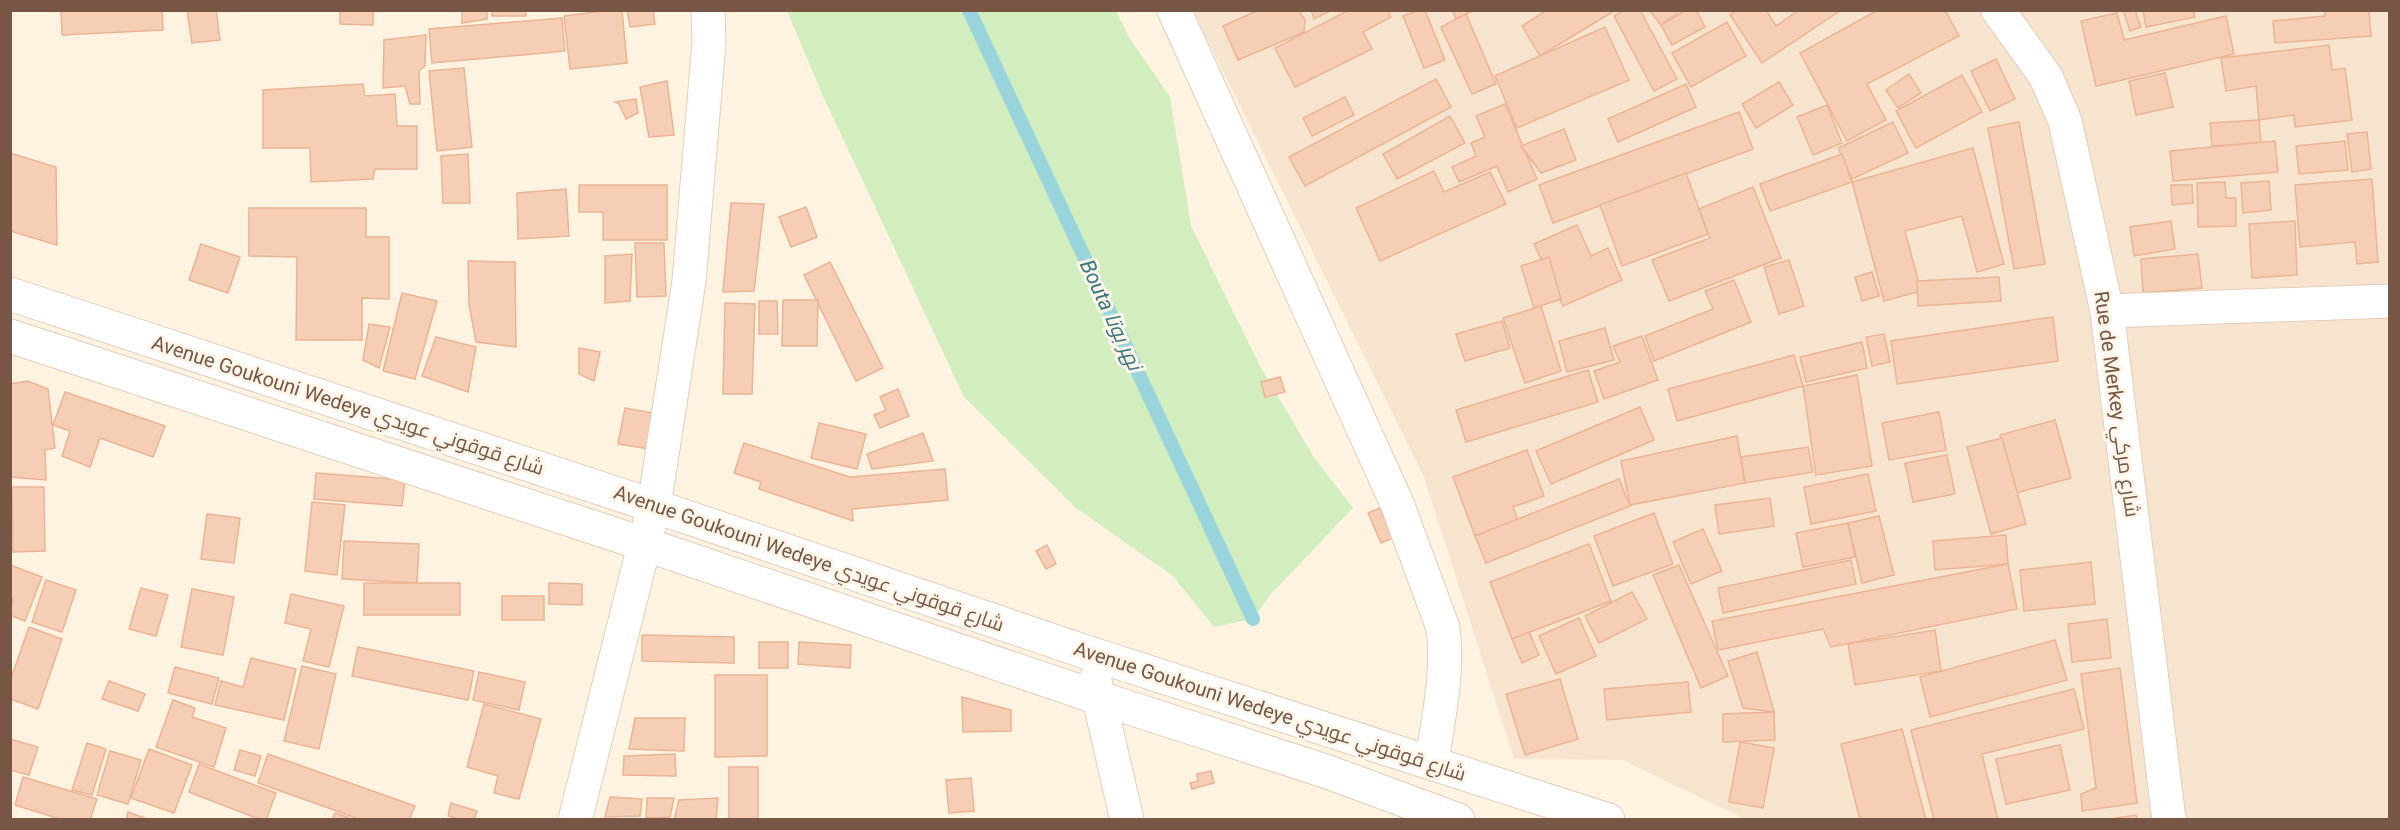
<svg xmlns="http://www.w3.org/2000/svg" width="2400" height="830" viewBox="0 0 2400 830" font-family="Roboto,Cairo,sans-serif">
	<rect width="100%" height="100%" fill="#fef2e1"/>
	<path fill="#f7e4ce" d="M1193 11H2389V819H1745L1622 760 1514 759 1424 477Z"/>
	<path fill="#d2edbe" d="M787 11H1116L1130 39 1170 97 1191 226 1261 368 1315 459 1353 508 1270 595 1253 619 1214 627 1173 576 1076 508 964 397 823 96Z"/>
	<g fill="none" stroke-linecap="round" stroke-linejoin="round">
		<path stroke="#99d3dc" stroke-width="14" d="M969 10 1253 619"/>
	</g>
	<g fill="#f6ceb6" stroke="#ebb494" stroke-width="1.5">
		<path d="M61 10H162L163 30 62 35Z"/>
		<path d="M187 10H216L220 40 192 43Z"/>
		<path d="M340 10H373V25L340 24Z"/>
		<path d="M462 10H487V19L462 23Z"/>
		<rect x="492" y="10" width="34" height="6"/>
		<path d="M611 10H622L627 63 570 69 564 16Z"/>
		<path d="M627 10H653L655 24 630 27Z"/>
		<path d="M1259 10H1298L1305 20 1304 32 1238 60 1223 26Z"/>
		<path d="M1311 10H1332L1314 19Z"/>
		<path d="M1349 10H1388L1391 17 1363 32 1372 49 1295 87 1275 48Z"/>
		<path d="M1419 10H1425L1445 60 1424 68 1403 16Z"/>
		<path d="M1452 10H1474L1456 19Z"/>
		<path d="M1547 10H1614V11L1540 56 1522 26Z"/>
		<path d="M1625 10H1640L1677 79 1654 91 1614 16Z"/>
		<path d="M1649 10H1681L1661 25Z"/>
		<path d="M1686 10H1696L1705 27 1672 45 1661 25Z"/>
		<path d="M1737 10H1766L1776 26 1799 10H1841L1762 63 1730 15Z"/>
		<path d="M1878 10H1945L1959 36 1867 84 1886 120 1847 141 1800 53Z"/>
		<path d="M2123 10H2135L2141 27 2130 31Z"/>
		<path d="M2143 10H2193L2195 17 2146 27Z"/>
		<path d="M2325 10H2369L2371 36 2275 43 2273 21 2325 16Z"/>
		<path d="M2117 13 2124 40 2226 16 2234 54 2096 86 2081 21Z"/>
		<path d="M1466 14 1496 84 1472 94 1441 27Z"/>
		<path d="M562 18 565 51 432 63 429 29Z"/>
		<path d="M1727 22 1746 56 1691 87 1672 53Z"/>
		<path d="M1605 27 1629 80 1517 128 1495 76Z"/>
		<path d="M426 35 425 66 419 71 420 104H410L405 86 383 88 384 40Z"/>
		<path d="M2329 45 2332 70 2345 68 2352 120 2295 127 2294 115 2259 120 2256 86 2226 91 2221 58Z"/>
		<path d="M1996 59 2015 99 1990 111 1971 71Z"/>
		<path d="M464 68 472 147 437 151 429 71Z"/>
		<path d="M2165 73 2173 107 2136 115 2129 81Z"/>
		<path d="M1909 74 1921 93 1898 108 1886 90Z"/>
		<path d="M1962 75 1982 112 1916 148 1896 111Z"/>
		<path d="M1436 79 1451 107 1305 186 1289 157Z"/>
		<path d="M667 81 674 135 649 137 640 87Z"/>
		<path d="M1779 82 1793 105 1756 128 1742 104Z"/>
		<path d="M363 84 365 96 395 94 397 126H417V169H375L373 179 311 182 310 148H263V90Z"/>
		<path d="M1686 84 1696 107 1618 142 1608 119Z"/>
		<path d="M1345 97 1354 115 1312 136 1303 118Z"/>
		<path d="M636 99 638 113 626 119 619 104 615 102Z"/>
		<path d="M1505 104 1537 179 1508 192 1497 166 1459 182 1452 167 1476 156 1471 143 1485 137 1476 116Z"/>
		<path d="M1827 105 1842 143 1813 155 1797 117Z"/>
		<path d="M1739 112 1753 149 1553 223 1539 185Z"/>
		<path d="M1450 116 1465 143 1397 179 1383 154Z"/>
		<path d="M2259 120 2261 143 2212 146 2210 123Z"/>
		<path d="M1893 122 1908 153 1852 179 1838 148Z"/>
		<path d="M2019 122 2045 264 2014 269 1988 128Z"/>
		<path d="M1564 129 1576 160 1541 173 1521 146Z"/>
		<path d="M2367 132 2371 169 2352 172 2347 134Z"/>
		<path d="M2275 141 2278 172 2173 181 2170 151Z"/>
		<path d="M2345 141 2348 170 2299 174 2296 146Z"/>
		<path d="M1973 148 2004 264 1977 272 1962 216 1905 231 1921 291 1884 301 1852 182Z"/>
		<path d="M10 153 56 167 57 245 10 231Z"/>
		<path d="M468 154 470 203H443L441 156Z"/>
		<path d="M1842 154 1852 182 1770 211 1760 184Z"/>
		<path d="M1434 171 1444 192 1490 172 1506 204 1380 261 1356 208Z"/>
		<path d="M1686 173 1708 234 1622 266 1600 205Z"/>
		<path d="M2372 179 2378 262 2357 264 2355 242 2300 247 2295 185Z"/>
		<path d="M2269 181 2271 210 2243 213 2241 183Z"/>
		<path d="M2225 182 2226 198H2236V226L2198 227 2197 183Z"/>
		<path d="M579 185H667V240H603V212H579Z"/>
		<path d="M2171 185H2192L2193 203 2172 205Z"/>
		<path d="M1753 187 1781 258 1669 301 1652 260 1710 238 1699 209Z"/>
		<path d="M566 189 569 236 518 239 517 193Z"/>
		<path d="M731 203 764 204 754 291 723 292Z"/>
		<path d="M806 207 817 237 791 247 779 217Z"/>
		<path d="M249 208H366V237H389V299L362 298V340H296L297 257 249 256Z"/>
		<path d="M2171 221 2175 249 2134 256 2130 227Z"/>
		<path d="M2295 221 2297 275 2252 278 2249 224Z"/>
		<path d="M1577 225 1591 256 1608 248 1622 280 1563 306 1534 244Z"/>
		<path d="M635 243H664L666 296 637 297Z"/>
		<path d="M201 244 240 257 228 293 189 280Z"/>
		<path d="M632 254 630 301 605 303V256Z"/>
		<path d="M2198 254 2202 288 2143 293 2141 259Z"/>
		<path d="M1549 257 1561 299 1534 308 1521 266Z"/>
		<path d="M1789 260 1804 306 1779 314 1764 267Z"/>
		<path d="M468 261 515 262 516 347 476 342 469 304Z"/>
		<path d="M830 262 883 368 856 381 804 275Z"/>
		<path d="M1872 272 1879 296 1862 301 1855 277Z"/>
		<path d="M1999 277 2001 301 1918 306 1917 281Z"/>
		<path d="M1734 280 1751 322 1654 361 1645 336 1713 309 1705 291Z"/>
		<path d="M402 293 437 301 415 379 383 371Z"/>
		<path d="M783 300H818L817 346H782Z"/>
		<path d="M759 301H777L778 334H759Z"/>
		<path d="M725 303 755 304 752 394H723Z"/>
		<path d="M1541 306 1561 371 1525 383 1503 318Z"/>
		<path d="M2053 317 2058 361 1897 384 1891 341Z"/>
		<path d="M1502 321 1510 348 1465 361 1456 334Z"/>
		<path d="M369 324 390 327 379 368 363 360Z"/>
		<path d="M1605 328 1614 360 1567 372 1559 341Z"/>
		<path d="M1884 334 1890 362 1872 366 1866 337Z"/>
		<path d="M1642 336 1658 380 1604 399 1594 371 1620 362 1613 346Z"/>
		<path d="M436 337 476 347 468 392 422 376Z"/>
		<path d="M1862 342 1867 368 1806 382 1800 357Z"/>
		<path d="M579 348 600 352 594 381 579 374Z"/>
		<path d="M1794 355 1803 386 1677 421 1668 389Z"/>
		<path d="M1588 370 1598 402 1466 442 1456 410Z"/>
		<path d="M1857 375 1872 466 1816 475 1803 386Z"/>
		<path d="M1280 377 1285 392 1265 397 1261 382Z"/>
		<path d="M28 381 48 389 55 448 45 450 46 480 10 477V384Z"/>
		<path d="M898 389 909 416 880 428 874 415 886 410 880 397Z"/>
		<path d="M65 392 165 426 153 457 100 438 90 467 62 456 70 431 53 425Z"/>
		<path d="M1640 407 1654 440 1551 484 1536 451Z"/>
		<path d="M625 408 664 415 655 450 618 444Z"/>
		<path d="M1939 412 1946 450 1889 460 1882 423Z"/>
		<path d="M2055 420 2071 478 2016 493 2000 435Z"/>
		<path d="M819 423 866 434 857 469 811 458Z"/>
		<path d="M923 433 933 461 872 469 867 454Z"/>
		<path d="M1737 436 1745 483 1630 505 1621 461Z"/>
		<path d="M2002 438 2026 524 1991 534 1967 447Z"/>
		<path d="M744 443 850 477 945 469 948 500 852 509 853 521 759 489 761 482 734 473Z"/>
		<path d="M1808 447 1813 472 1745 483 1741 457Z"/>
		<path d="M1527 450 1544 496 1513 507 1518 520 1475 536 1453 477Z"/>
		<path d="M1947 455 1955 494 1913 502 1905 463Z"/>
		<path d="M316 473 405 480 402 506 314 499Z"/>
		<path d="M1868 474 1876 511 1811 524 1804 487Z"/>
		<path d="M1619 479 1630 506 1486 563 1475 536Z"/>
		<path d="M12 487H44L45 551 13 552Z"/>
		<path d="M1770 498 1774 526 1719 534 1715 505Z"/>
		<path d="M312 502 345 505 337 575 305 571Z"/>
		<path d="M1380 508 1393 538 1381 543 1368 513Z"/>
		<path d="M1654 513 1673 564 1613 586 1594 536Z"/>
		<path d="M207 514 240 518 234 563 201 559Z"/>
		<path d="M1879 516 1894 575 1862 583 1848 523Z"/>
		<path d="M1848 523 1855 557 1803 567 1796 533Z"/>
		<path d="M1703 529 1722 571 1691 584 1673 542Z"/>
		<path d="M2006 535 2008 564 1935 570 1933 541Z"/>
		<path d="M344 541 419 544 417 583 342 579Z"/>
		<path d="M1589 544 1611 601 1512 639 1490 582Z"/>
		<path d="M1047 545 1056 564 1046 569 1036 551Z"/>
		<path d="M1851 560 1856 584 1723 613 1718 588Z"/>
		<path d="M2091 562 2095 604 2024 611 2020 570Z"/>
		<path d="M2008 564 2017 609 1831 647 1823 629 1718 650 1712 621Z"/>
		<path d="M10 565 42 577 25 621 10 615 13 599 10 598Z"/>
		<path d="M1679 565 1728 676 1701 688 1653 575Z"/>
		<path d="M46 580 76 590 62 632 32 622Z"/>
		<rect x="364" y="583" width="96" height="32"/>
		<path d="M549 583 582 584V605L549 604Z"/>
		<path d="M141 588 168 595 156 636 129 629Z"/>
		<path d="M192 589 234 597 223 655 181 647Z"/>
		<path d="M1632 592 1647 619 1599 643 1585 616Z"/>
		<path d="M291 594 344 606 329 667 303 661 311 629 285 623Z"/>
		<rect x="502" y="596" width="42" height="24"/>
		<path d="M1579 618 1596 656 1556 674 1539 636Z"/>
		<path d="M2107 619 2111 658 2072 662 2068 624Z"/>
		<path d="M29 627 62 639 38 709 10 699V681Z"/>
		<path d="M1935 630 1941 671 1855 685 1848 644Z"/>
		<path d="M1529 632 1539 655 1522 663 1512 639Z"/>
		<path d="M642 635 734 637V663L642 661Z"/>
		<path d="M2055 640 2067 680 1930 717 1920 677Z"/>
		<rect x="759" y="642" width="29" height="26"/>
		<path d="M799 642 851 645 850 668 798 664Z"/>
		<path d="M358 647 474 671 468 700 352 676Z"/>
		<path d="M1757 652 1774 712 1743 708 1728 661Z"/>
		<path d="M251 658 296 669 284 720 215 705 221 681 243 687Z"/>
		<path d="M302 666 336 674 319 749 284 741Z"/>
		<path d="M175 667 219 678 212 704 168 693Z"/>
		<path d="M2120 668 2137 803 2082 811 2081 794 2096 788 2081 674Z"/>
		<path d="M479 672 525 682 519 710 473 700Z"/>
		<path d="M715 675H767V756L715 757Z"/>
		<path d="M1560 679 1578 739 1525 755 1506 694Z"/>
		<path d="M109 681 145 694 138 711 102 699Z"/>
		<path d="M1688 682 1691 712 1607 720 1604 689Z"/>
		<path d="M2074 689 2084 729 1982 754 1998 820H1934L1911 730Z"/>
		<path d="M962 697 1011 710V731L963 732Z"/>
		<path d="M173 700 195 708 192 717 226 728 214 767 156 747Z"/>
		<path d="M484 704 541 719 519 799 494 793 498 776 467 767Z"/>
		<path d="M1774 712 1775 740 1723 742V714Z"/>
		<path d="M635 718H685L684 751 629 749Z"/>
		<path d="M1902 729 1926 820H1860L1841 744Z"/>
		<path d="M10 739 38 747 29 775 10 770Z"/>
		<path d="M1740 742 1774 748 1763 808 1729 802Z"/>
		<path d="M87 743 106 749 92 795 72 790Z"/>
		<path d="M2060 745 2070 790 2006 804 1996 759Z"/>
		<path d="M149 749 192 765 174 813 131 798Z"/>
		<path d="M240 750 261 756 255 776 234 770Z"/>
		<path d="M110 751 141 760 128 804 97 795Z"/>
		<path d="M268 754 415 806 409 820H362L258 783Z"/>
		<path d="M675 754 676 776 623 775 624 756Z"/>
		<path d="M199 764 276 793 266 820H261L189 792Z"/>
		<rect x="729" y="767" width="29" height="53"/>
		<path d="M1211 771 1214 783 1192 789 1190 783 1198 781 1197 774Z"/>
		<path d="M23 777 97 799 90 820H63L15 805Z"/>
		<path d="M971 778 974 811 949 813 946 780Z"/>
		<path d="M610 797 642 799 640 816 605 817Z"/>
		<path d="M647 798H674L670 817 646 818Z"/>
		<path d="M718 798 716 820H674L679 800Z"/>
		<path d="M451 803 477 811 474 820H462L448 816Z"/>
		<path d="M128 812 150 820H126Z"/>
		<path d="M335 813 350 818 332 820Z"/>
		<path d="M2136 815 2137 820H2103Z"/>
	</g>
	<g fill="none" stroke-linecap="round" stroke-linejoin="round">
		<defs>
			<g id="minor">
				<path d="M1174 10 1398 506 1443 628C1449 672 1438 718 1432 762"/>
				<path d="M1998 10 2046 77 2065 121 2107 311 2169 820"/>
				<path d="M10 294 654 506 1089 653 1608 820"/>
				<path d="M2107 311 2390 301"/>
				<path d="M10 336 644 544 1099 698 1328 772 1458 820"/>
				<path d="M1095 681 1127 820"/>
				<path d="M575 820 654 506 689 281 709 42 708 10"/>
			</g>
		</defs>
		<use href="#minor" stroke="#e3cebc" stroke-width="35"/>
		<use href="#minor" stroke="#fff" stroke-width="33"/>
	</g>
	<g text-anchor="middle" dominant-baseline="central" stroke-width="6" stroke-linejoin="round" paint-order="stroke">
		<g font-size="20" fill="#785645" stroke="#fff6e9">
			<text transform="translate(2117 404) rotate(82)">Rue de Merkey شارع مركي</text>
			<text transform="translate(348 405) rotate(18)">Avenue Goukouni Wedeye شارع قوقوني عويدي</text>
			<text transform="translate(809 558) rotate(19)">Avenue Goukouni Wedeye شارع قوقوني عويدي</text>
			<text transform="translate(1270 711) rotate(18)">Avenue Goukouni Wedeye شارع قوقوني عويدي</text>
		</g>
		<g font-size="21" font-style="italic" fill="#37757f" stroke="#fff6e9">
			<text transform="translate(1111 315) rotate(65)">Bouta نهر بوتا</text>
		</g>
	</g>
	<rect width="2400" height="830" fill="none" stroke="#785645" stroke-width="24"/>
</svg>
